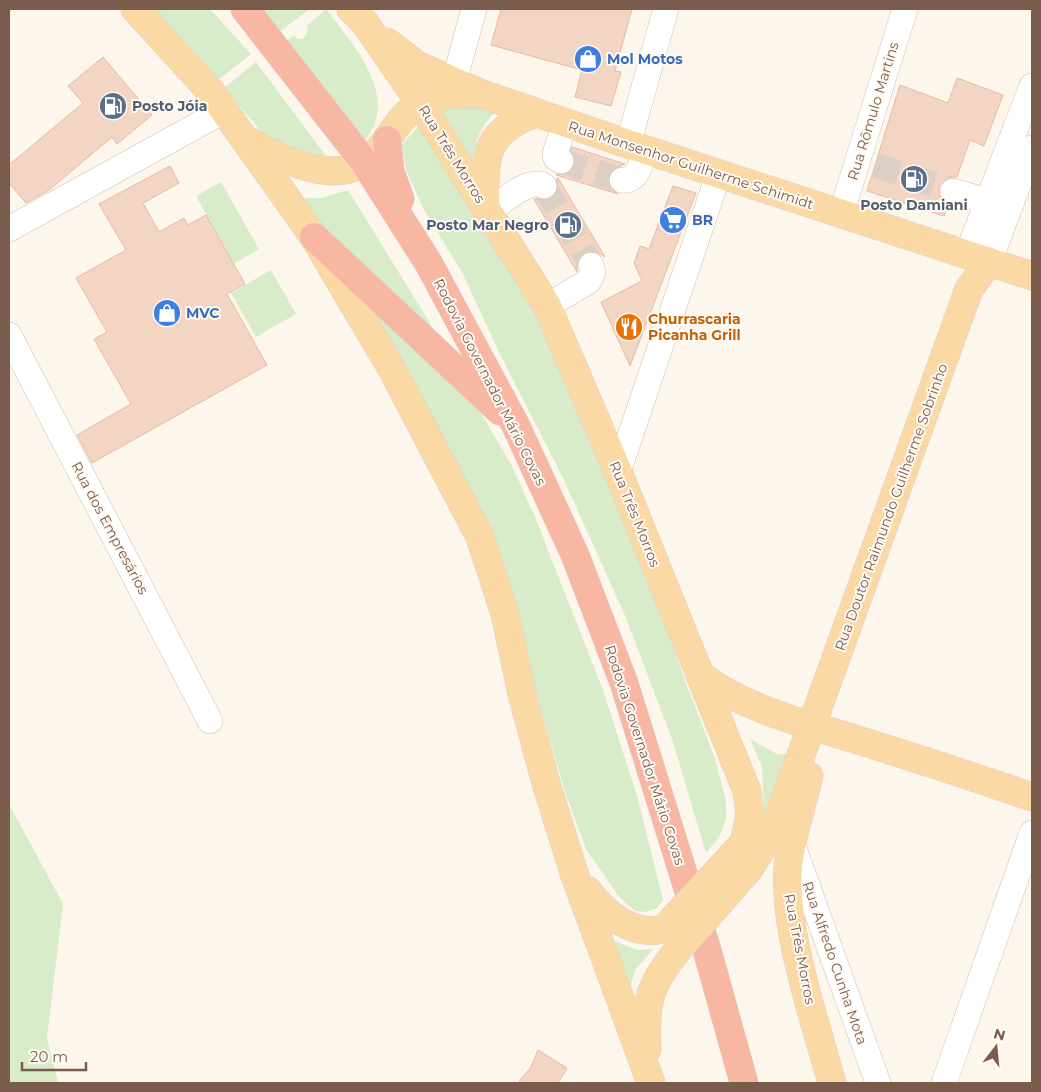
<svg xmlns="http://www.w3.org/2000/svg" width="1041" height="1092" viewBox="0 0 1041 1092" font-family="Montserrat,sans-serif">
	<rect width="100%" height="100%" fill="#fdf6ec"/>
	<g fill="#d8ecc9">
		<path d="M147 9H210L251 54 218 80Z"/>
		<path d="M260 9H310L279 32Z"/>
		<path d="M326 9C353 45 403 98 363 143L285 43 293 36 298 39H303L308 31 307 26Z"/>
		<path d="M256 62 329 160 272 144 224 88Z"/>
		<path d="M437 103 500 109C481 122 476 140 472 162L464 154Z"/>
		<path d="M420 124 534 306 647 572 683 675 715 759 726 801V819L719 837 706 853 672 739 624 613 563 478 498 350 463 274 423 208 406 170 402 145Z"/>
		<path d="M221 182 259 249 234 264 196 196Z"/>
		<path d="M348 190 465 380 293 198H321Z"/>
		<path d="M271 270 296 314 256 337 231 293Z"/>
		<path d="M355 284 478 408 512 466 535 517 603 690 638 799 663 900 657 908 646 912 635 911 620 898 586 849 564 789 532 677Z"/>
		<path d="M750 739 777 754H788L764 817 762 767Z"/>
		<path d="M9 804 63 904 47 1038 58 1083H9Z"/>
		<path d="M612 940 637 950 653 949 636 969 628 992Z"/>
	</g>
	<g fill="#f3d5c3" stroke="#e6bba3">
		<path d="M501 9H632L615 71 621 72 611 106 575 97 582 70 491 45Z"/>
		<path d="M103 57 152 115 117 144 112 137 48 191 26 203 9 183V165L83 103 68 86Z"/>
		<path d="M957 78 1003 95 984 146 970 140 957 177H949L939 186V195L948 204 944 216 867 191 900 85 948 103Z"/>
		<path d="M572 147 625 164 615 168 609 174 610 187 618 194 556 175 568 174 574 168 575 161 571 151Z"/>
		<path d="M170 166 179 183 143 203 159 232 184 218 188 225 206 215 245 284 227 294 267 365 92 463 77 435 131 404 94 339 107 332 76 278 126 250 99 204Z"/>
		<path d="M558 178 605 257 595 251H587L577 261V272L534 199 546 200 554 197 558 190 556 179Z"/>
		<path d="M673 186 696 193 630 366 601 302 642 281 634 263 640 246 649 249Z"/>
		<path d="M538 1050 567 1068 558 1083H518L531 1067Z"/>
	</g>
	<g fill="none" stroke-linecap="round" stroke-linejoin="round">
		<g stroke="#dcd0c4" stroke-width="25" stroke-dasharray="25 12" stroke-linecap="butt">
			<path d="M561 161 622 180"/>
			<path d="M875 165 953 191"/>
			<path d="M544 186 591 265"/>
		</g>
		<defs>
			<g id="minor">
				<path d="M454 82 474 9"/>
				<path d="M628 144 666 9"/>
				<path d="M561 161 556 158 555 154 565 123"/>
				<path d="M622 180C638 182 641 162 646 150"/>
				<path d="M953 191 987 201"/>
				<path d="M488 212C500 204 530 176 544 186"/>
				<path d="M841 214 905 9"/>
				<path d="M9 229 225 110"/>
				<path d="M967 255 1032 86"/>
				<path d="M989 262 1032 148"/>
				<path d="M547 306 589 281 593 272 591 265"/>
				<path d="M9 335 210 721"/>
				<path d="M618 472 719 173"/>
				<path d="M792 843 878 1083"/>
				<path d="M944 1083 1032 833"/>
			</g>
			<g id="major">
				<path d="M135 9 211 92 314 237 393 371 480 537 505 614 522 694 546 783 574 873 651 1083"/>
				<path d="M351 9 365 23 420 103 547 306 618 472 747 791 750 815 744 843"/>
				<path d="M387 42 417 65 482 94 628 144 1032 276"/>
				<path d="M251 142C285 162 341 189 375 154 390 139 399 116 418 105 435 94 458 93 478 94"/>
				<path d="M485 206C485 156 483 132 536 113"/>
				<path d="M700 675C746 710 804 723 858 740 916 758 974 777 1032 797"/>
				<path d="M809 776C802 806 791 836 788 866 783 930 815 1021 832 1083"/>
				<path d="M749 869 763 847 779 816 969 289 989 262"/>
				<path d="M587 890C605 914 633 937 664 929"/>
				<path d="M647 1049C645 1003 648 987 677 951"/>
			</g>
			<g id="highway">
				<path d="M245 9 365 163 429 264 516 426 575 555 624 683 707 950 744 1083"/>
				<path d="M387 140 390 171 400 199"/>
				<path d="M314 237 500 411"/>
			</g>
		</defs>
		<use href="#minor" stroke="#d1beb0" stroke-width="26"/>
		<use href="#major" stroke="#dad1cd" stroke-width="29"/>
		<use href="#highway" stroke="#dad1cd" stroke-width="29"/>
		<use href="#minor" stroke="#fff" stroke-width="25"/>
		<use href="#major" stroke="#fbd9a5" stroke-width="28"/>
		<use href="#highway" stroke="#f7b7a3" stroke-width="28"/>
		<defs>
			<g id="major-bridge">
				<path d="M664 929 744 843"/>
				<path d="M677 951 749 869"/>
			</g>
		</defs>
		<use href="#major-bridge" stroke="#dad1cd" stroke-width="29" stroke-linecap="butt"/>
		<use href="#major-bridge" stroke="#fbd9a5" stroke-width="28"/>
	</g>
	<defs>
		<symbol id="shop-disc" viewBox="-11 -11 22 22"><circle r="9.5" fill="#3f7fe0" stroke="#fffaf3"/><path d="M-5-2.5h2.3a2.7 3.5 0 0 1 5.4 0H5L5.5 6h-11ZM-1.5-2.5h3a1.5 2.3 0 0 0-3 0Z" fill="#fff"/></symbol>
		<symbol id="fuel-disc" viewBox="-11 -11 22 22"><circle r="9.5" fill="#5c6f8a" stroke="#fffaf3"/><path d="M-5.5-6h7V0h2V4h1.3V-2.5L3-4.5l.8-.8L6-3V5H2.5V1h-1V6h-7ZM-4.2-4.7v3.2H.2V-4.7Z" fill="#fff"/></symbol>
		<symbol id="supermarket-disc" viewBox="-11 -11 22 22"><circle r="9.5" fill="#3f7fe0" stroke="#fffaf3"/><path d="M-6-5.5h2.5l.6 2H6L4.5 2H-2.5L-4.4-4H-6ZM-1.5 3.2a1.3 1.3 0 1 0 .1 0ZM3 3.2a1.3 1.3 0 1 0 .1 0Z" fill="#fff"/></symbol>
		<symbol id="restaurant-disc" viewBox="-11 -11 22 22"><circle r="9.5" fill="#e8710a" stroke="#fffaf3"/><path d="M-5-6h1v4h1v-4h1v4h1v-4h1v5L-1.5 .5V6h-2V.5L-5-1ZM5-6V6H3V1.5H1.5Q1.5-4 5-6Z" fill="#fff"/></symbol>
	</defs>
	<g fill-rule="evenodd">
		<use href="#shop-disc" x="572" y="43" width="32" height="32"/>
		<use href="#fuel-disc" x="97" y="90" width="32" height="32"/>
		<use href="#fuel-disc" x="898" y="163" width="32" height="32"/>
		<use href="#supermarket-disc" x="657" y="204" width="32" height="32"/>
		<use href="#fuel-disc" x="552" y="209" width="32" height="32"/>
		<use href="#shop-disc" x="151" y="297" width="32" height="32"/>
		<use href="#restaurant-disc" x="613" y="311" width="32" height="32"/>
	</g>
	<g text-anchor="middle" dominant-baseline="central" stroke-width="4" stroke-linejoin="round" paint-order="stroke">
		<g font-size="14" font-weight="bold" fill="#366cbe" stroke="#fffaf3" text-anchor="start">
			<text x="607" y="59">Mol Motos</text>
			<text x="692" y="220">BR</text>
			<text x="186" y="313">MVC</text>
		</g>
		<g font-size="14" font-weight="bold" fill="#4e5e75" stroke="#fffaf3" text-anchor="start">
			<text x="132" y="106">Posto Jóia</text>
			<text x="914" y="205" text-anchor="middle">Posto Damiani</text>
			<text x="549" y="225" text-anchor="end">Posto Mar Negro</text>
		</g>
		<g font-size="14" fill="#7a5c4d" stroke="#fffaf3">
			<text transform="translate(873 111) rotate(-73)">Rua Rômulo Martins</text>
			<text transform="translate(452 154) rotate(58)">Rua Três Morros</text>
			<text transform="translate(691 165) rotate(18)">Rua Monsenhor Guilherme Schimidt</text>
			<text transform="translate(490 382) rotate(63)">Rodovia Governador Mário Covas</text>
			<text transform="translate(891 507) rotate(-70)">Rua Doutor Raimundo Guilherme Sobrinho</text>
			<text transform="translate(635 514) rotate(68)">Rua Três Morros</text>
			<text transform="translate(110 528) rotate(62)">Rua dos Empresários</text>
			<text transform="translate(645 755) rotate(72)">Rodovia Governador Mário Covas</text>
			<text transform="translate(800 949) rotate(79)">Rua Três Morros</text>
			<text transform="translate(835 963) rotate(71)">Rua Alfredo Cunha Mota</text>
		</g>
		<g font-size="14" font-weight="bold" fill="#c56008" stroke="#fffaf3" text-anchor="start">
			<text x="648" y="319">Churrascaria<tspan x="648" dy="16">Picanha Grill</tspan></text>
		</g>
	</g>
	<rect width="1041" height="1092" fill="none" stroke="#7a5c4d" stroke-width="20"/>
	<g transform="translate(996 1047) rotate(16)" stroke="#fffaf3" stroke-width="4" paint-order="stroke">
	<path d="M0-4L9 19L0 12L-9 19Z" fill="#7a5c4d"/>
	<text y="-8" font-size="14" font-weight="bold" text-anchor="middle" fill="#7a5c4d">N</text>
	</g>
	<path d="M22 1062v8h64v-8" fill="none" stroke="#7a5c4d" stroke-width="2.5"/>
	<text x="30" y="1062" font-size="15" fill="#7a5c4d" stroke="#fffaf3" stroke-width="4" paint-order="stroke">20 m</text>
</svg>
